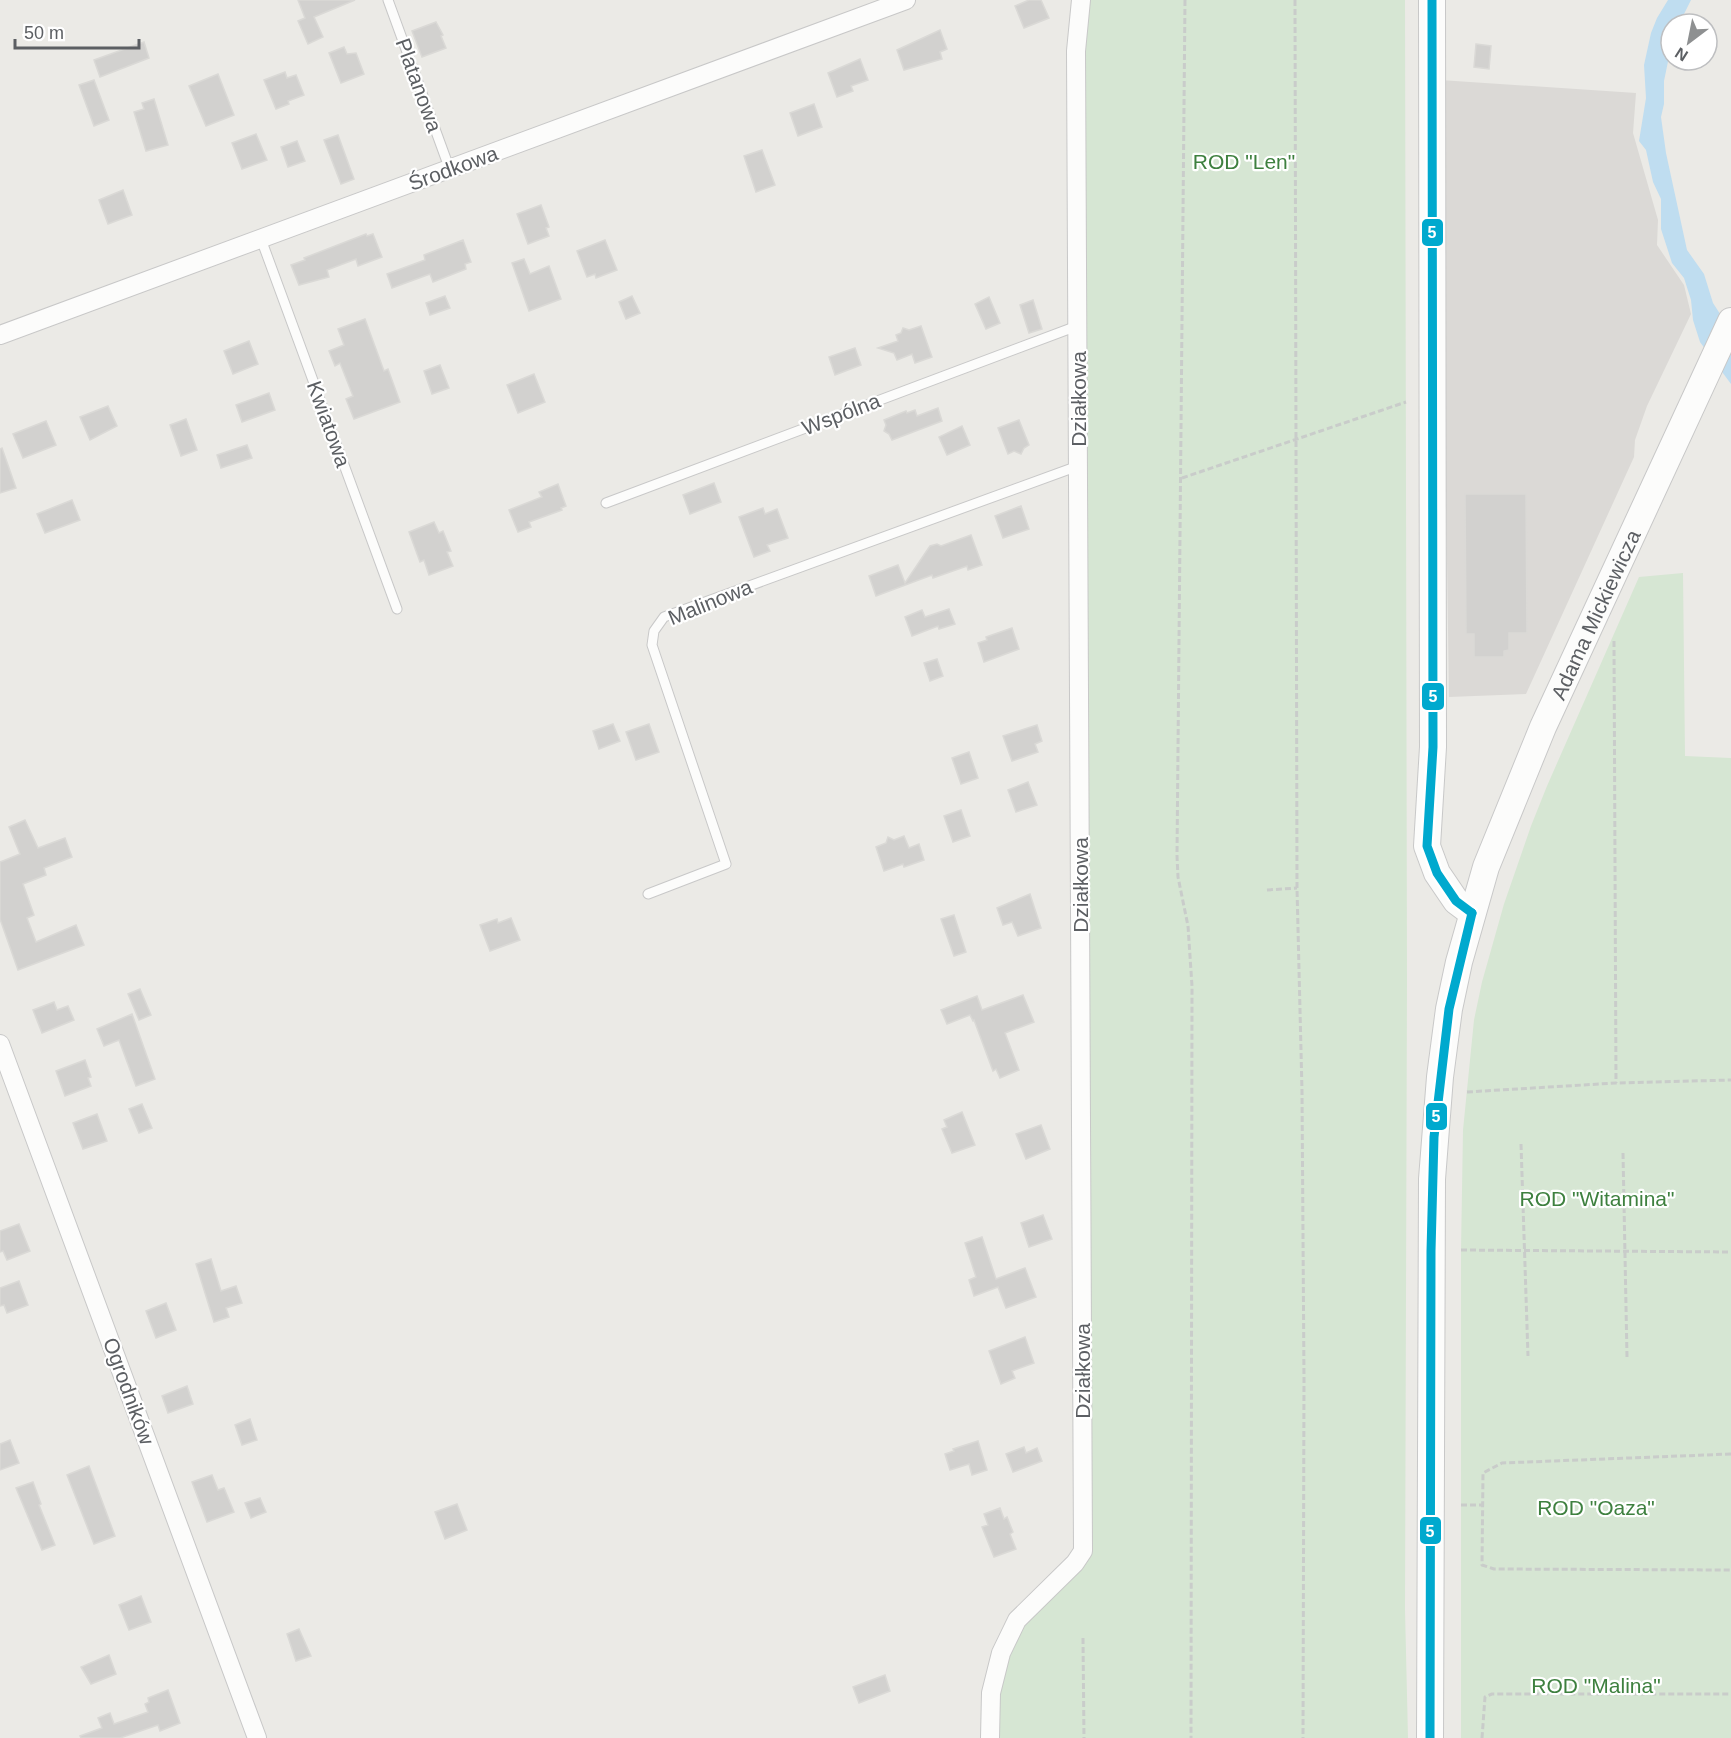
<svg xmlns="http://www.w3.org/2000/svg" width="1731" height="1738" viewBox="0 0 1731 1738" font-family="Arial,sans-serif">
	<rect width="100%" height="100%" fill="#ebeae6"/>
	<path fill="#dbd9d6" d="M1440 80 1636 93 1633 133 1658 220 1657 245 1684 285 1691 314 1647 406 1635 440 1634 457 1526 694 1449 697Z"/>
	<g fill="#d6e6d3">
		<path d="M1086 0H1405L1407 980 1405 1610 1408 1738H996L1000 1692 1011 1643 1034 1614 1085 1563 1083 29Z"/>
		<path d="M1683 573 1685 756 1731 758V1738H1461V1250L1463 1130 1474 1020 1482 982 1504 904 1531 826 1547 786 1639 577Z"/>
	</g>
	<path fill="#bfddf0" d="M1668 0H1691L1679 24H1671V47L1664 81V104L1661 117 1666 153 1687 250 1704 274 1713 303 1731 331V384L1700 342 1693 320 1691 300 1684 278 1672 263 1661 229V199L1653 182 1646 150 1639 141 1646 98 1644 65 1651 33 1657 18Z"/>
	<g fill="#d2d1cf" stroke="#dad9d6" stroke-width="1.5">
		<path d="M298 0H355L314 17 323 37 308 44 298 21 305 18Z"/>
		<path d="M1029 0H1041L1049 18 1024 28 1015 6Z"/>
		<path d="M436 22 443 35 441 36 446 48 422 57 412 31Z"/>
		<path d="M940 30 947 49 940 52 942 59 904 70 897 50Z"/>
		<path d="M144 42 149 58 100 77 94 60Z"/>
		<path d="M1476 44 1491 46 1489 69 1474 67Z"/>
		<path d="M344 47 347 54 356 53 364 74 341 83 329 53Z"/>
		<path d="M860 59 868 80 851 86 853 91 837 97 828 73Z"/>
		<path d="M285 72 287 78 296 75 304 95 288 101 289 104 276 109 264 80Z"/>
		<path d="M218 74 234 115 206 126 189 86Z"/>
		<path d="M94 80 109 120 94 126 79 85Z"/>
		<path d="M154 99 168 145 146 151 134 112 144 109 142 103Z"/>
		<path d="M814 104 822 127 798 136 790 113Z"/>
		<path d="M256 134 267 160 242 169 232 143Z"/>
		<path d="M338 135 354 179 341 184 324 140Z"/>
		<path d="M297 141 305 161 288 167 281 147Z"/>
		<path d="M762 150 775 185 756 192 744 156Z"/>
		<path d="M123 190 132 215 108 224 99 200Z"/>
		<path d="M541 205 549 227 546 228 549 236 528 244 517 214Z"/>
		<path d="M366 234 367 236 373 234 382 257 358 266 356 259 327 270 329 277 299 285 291 265 305 260 304 258Z"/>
		<path d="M463 240 471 262 465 264 466 269 433 282 430 274 392 288 387 274 425 260 424 255Z"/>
		<path d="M605 240 617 270 596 278 595 274 587 277 577 251Z"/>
		<path d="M524 259 530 274 549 266 561 299 529 311 512 263Z"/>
		<path d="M445 296 450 308 430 315 426 303Z"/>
		<path d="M632 296 640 313 626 319 619 302Z"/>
		<path d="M989 297 1000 323 986 329 975 304Z"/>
		<path d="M1033 300 1042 329 1029 333 1020 305Z"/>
		<path d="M365 319 384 371 388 369 400 402 354 419 346 399 353 396 340 363 335 366 329 351 344 345 338 329Z"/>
		<path d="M921 326 932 357 915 363 912 354 897 360 894 353 878 348 898 341 896 335 901 333 903 328 909 330Z"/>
		<path d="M249 341 258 364 233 374 224 351Z"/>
		<path d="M855 348 861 365 835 375 829 357Z"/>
		<path d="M440 365 449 388 432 394 424 371Z"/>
		<path d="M534 374 545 402 518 413 507 385Z"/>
		<path d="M269 393 275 410 242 422 236 405Z"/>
		<path d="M108 406 117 426 90 440 80 417Z"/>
		<path d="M938 408 942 421 892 440 889 434 884 431 886 425 884 420 906 411 907 413 915 410 917 416Z"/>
		<path d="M186 419 197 450 181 456 170 425Z"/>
		<path d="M1019 420 1029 445 1024 448 1021 454 1014 451 1008 454 998 428Z"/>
		<path d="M46 421 56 445 23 458 13 434Z"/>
		<path d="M962 426 970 445 947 455 939 437Z"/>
		<path d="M247 445 252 458 221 468 217 455Z"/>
		<path d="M2 448 16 488 0 493V449Z"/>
		<path d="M714 483 721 502 690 514 683 495Z"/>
		<path d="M558 484 566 506 561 508 562 510 529 522 531 527 518 532 509 510 542 497 539 492Z"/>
		<path d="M1465 494H1526L1527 633H1509V650L1504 651V657H1474V634H1466Z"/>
		<path d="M72 500 80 520 45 533 37 514Z"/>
		<path d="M1021 506 1029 529 1003 538 995 516Z"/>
		<path d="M763 508 765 514 777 509 788 538 767 545 770 551 754 557 739 517Z"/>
		<path d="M434 522 439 533 443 531 451 551 447 552 453 566 429 575 424 560 420 562 409 532Z"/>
		<path d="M971 535 982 565 968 570 967 566 933 578 932 575 876 596 869 576 898 565 905 583 930 546 937 544 941 546Z"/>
		<path d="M949 609 955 624 939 629 938 626 912 636 905 617 922 610 925 617Z"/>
		<path d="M1012 628 1019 649 984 662 978 643 987 640 986 637Z"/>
		<path d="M937 659 943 676 930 681 924 663Z"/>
		<path d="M613 724 620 741 599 749 593 731Z"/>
		<path d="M649 724 659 752 636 760 626 732Z"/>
		<path d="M1037 725 1042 741 1035 744 1038 752 1012 761 1003 736Z"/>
		<path d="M969 752 978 778 961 784 952 758Z"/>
		<path d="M1028 782 1037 805 1016 812 1008 790Z"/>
		<path d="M961 810 970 836 953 842 944 816Z"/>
		<path d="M25 820 38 848 65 838 72 857 44 868 46 875 23 884 34 915 27 918 36 942 76 925 84 945 18 970 0 919V862L20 854 9 827Z"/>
		<path d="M904 836 909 848 919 844 924 860 904 867 903 864 884 871 876 847 886 843 888 837 894 840Z"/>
		<path d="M1030 894 1041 928 1018 936 1012 922 1003 925 997 908Z"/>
		<path d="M954 915 966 952 954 956 941 919Z"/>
		<path d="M511 918 520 940 490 951 480 925 497 919 498 923Z"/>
		<path d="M140 989 151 1015 139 1020 128 994Z"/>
		<path d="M1023 995 1034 1022 1005 1033 1019 1070 1000 1078 996 1069 993 1071 974 1020 973 1021 970 1015 947 1024 941 1010 977 996 982 1010Z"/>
		<path d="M54 1002 57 1010 68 1006 74 1020 42 1033 33 1010Z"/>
		<path d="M132 1014 155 1079 136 1086 119 1040 104 1046 97 1029Z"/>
		<path d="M85 1060 91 1077 88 1078 91 1086 65 1096 56 1071Z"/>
		<path d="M142 1104 152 1128 139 1133 129 1109Z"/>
		<path d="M962 1112 975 1145 952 1153 942 1129 947 1127 944 1120Z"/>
		<path d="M97 1114 107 1141 83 1149 73 1123Z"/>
		<path d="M1041 1125 1050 1149 1026 1159 1016 1134Z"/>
		<path d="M1043 1215 1052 1239 1029 1247 1021 1223Z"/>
		<path d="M19 1224 30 1251 7 1260 3 1251 0 1252V1231Z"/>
		<path d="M982 1237 996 1279 1025 1268 1036 1297 1006 1308 998 1287 974 1296 969 1280 976 1277 965 1243Z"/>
		<path d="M211 1259 221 1291 236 1286 242 1303 226 1308 229 1317 214 1322 196 1264Z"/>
		<path d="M19 1281 28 1305 7 1313 4 1305 0 1306V1288Z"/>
		<path d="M166 1303 176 1330 156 1338 146 1311Z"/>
		<path d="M1025 1337 1034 1363 1012 1371 1015 1378 1001 1384 989 1351Z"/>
		<path d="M187 1386 193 1404 168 1413 162 1396Z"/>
		<path d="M250 1419 257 1440 242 1445 235 1425Z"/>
		<path d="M10 1440 19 1463 0 1470V1444Z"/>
		<path d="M978 1441 987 1470 972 1475 969 1464 950 1470 945 1454 954 1451 953 1449Z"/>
		<path d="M1024 1447 1026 1453 1037 1448 1042 1461 1013 1472 1006 1454Z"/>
		<path d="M89 1466 115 1536 94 1544 67 1475Z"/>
		<path d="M212 1475 218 1490 224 1488 234 1512 207 1522 192 1482Z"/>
		<path d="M33 1482 41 1504 39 1505 55 1545 42 1550 16 1488Z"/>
		<path d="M260 1498 266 1512 251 1518 245 1503Z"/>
		<path d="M457 1504 467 1530 445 1539 435 1512Z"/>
		<path d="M1000 1508 1004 1519 1007 1517 1013 1532 1010 1534 1016 1549 994 1557 982 1527 988 1525 984 1514Z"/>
		<path d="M141 1596 151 1622 129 1630 119 1605Z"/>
		<path d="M299 1629 311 1656 296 1661 287 1634Z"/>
		<path d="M109 1655 116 1674 91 1684 81 1667Z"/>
		<path d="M885 1675 890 1691 859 1703 853 1687Z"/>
		<path d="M168 1690 180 1723 160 1731 158 1725 120 1738H81L80 1736 102 1728 98 1718 110 1713 114 1724 148 1712 145 1704 149 1702 148 1698Z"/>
	</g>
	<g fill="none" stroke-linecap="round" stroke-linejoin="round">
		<defs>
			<g id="lane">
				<path d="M388 0 450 170"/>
				<path d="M261 239 397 609"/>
				<path d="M606 503 1077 326"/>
				<path d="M648 894 726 864 652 645 654 631 664 617 1078 466"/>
			</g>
			<g id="street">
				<path d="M0 335 906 0"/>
				<path d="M0 1044 257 1738"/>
				<path d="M990 1738 991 1693 1001 1653 1017 1620 1075 1563 1083 1551 1076 51 1081 0"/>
			</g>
			<g id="secondary">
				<path d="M1432 0 1433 747 1427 846 1437 873 1456 901 1472 913"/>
				<path id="s1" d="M1430 1738 1432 1179 1440 1077 1449 1009 1459 962 1486 867 1543 727 1731 321"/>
			</g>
		</defs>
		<use href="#lane" stroke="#c8c8c8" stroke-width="11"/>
		<use href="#street" stroke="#c8c8c8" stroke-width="20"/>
		<use href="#secondary" stroke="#c8c8c8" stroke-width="28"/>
		<g stroke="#c9ccca" stroke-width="3" stroke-dasharray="6 3" stroke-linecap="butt">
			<path d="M1185 0 1177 856 1178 877 1188 926 1192 986 1191 1738"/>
			<path d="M1295 0 1297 888 1302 1091 1304 1379 1303 1738"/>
			<path d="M1182 478 1406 402"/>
			<path d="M1614 641 1616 1083"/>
			<path d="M1267 890 1297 888"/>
			<path d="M1467 1092 1616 1083 1731 1080"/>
			<path d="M1521 1144 1528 1356"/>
			<path d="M1623 1153 1627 1357"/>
			<path d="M1461 1250 1731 1252"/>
			<path d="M1731 1454 1502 1463 1483 1473 1482 1565 1494 1569 1731 1570"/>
			<path d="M1461 1505H1483"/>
			<path d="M1083 1638 1084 1738"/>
			<path d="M1482 1738 1485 1697 1492 1694H1731"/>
		</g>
		<use href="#lane" stroke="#fcfcfb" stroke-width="9"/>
		<use href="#street" stroke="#fcfcfb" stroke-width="18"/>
		<use href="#secondary" stroke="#fcfcfb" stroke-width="26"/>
		<defs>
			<g id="bus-1">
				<path d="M1432 0 1433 747 1427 846 1437 873 1456 901 1472 913"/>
				<path d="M1430 1738 1431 1251 1434 1137 1449 1009 1472 913"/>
			</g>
		</defs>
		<use href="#bus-1" stroke="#fff" stroke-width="14"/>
		<use href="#bus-1" stroke="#00a9ce" stroke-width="9"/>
	</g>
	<g text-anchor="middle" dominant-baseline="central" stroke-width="4.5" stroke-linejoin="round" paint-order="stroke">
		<g font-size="21" fill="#5c5f63" stroke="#fff">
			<text transform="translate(419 85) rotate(70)">Platanowa</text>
			<text transform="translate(453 168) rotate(-20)">Środkowa</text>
			<text transform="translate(1078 399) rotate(-90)">Działkowa</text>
			<text transform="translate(841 414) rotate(-21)">Wspólna</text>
			<text transform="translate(329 424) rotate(70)">Kwiatowa</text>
			<text transform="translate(710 602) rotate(-22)">Malinowa</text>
			<text stroke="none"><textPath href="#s1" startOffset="1152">Adama Mickiewicza</textPath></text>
			<text transform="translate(1080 885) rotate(-90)">Działkowa</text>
			<text transform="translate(1082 1371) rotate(-90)">Działkowa</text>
			<text transform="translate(129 1391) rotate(70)">Ogrodników</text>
		</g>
		<g font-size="21" fill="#3e803f" stroke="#fff">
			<text x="1244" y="161">ROD "Len"</text>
			<text x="1597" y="1198">ROD "Witamina"</text>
			<text x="1596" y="1507">ROD "Oaza"</text>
			<text x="1596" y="1685">ROD "Malina"</text>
		</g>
	</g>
	<g stroke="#fff" stroke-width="2">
		<rect x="1421" y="218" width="23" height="29" rx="6" fill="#00a9ce"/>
		<rect x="1421" y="682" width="24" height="29" rx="6" fill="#00a9ce"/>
		<rect x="1425" y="1102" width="23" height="29" rx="6" fill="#00a9ce"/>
		<rect x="1419" y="1516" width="23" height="29" rx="6" fill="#00a9ce"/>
	</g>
	<g font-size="16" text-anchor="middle" font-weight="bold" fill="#fff">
		<text x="1432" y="238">5</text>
		<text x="1433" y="702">5</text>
		<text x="1436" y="1122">5</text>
		<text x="1430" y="1537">5</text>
	</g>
	<g transform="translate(1689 42) rotate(212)"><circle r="28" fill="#ffffff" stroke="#bebfc1" stroke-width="1.5"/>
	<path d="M0-4.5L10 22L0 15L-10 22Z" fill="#8e9091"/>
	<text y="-9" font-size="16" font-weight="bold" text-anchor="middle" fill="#5c5f63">N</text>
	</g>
	<path d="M15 39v9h124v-9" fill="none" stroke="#5c5f63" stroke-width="3"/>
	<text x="24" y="39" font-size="18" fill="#5c5f63" stroke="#ffffff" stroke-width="4.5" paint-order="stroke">50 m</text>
</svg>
